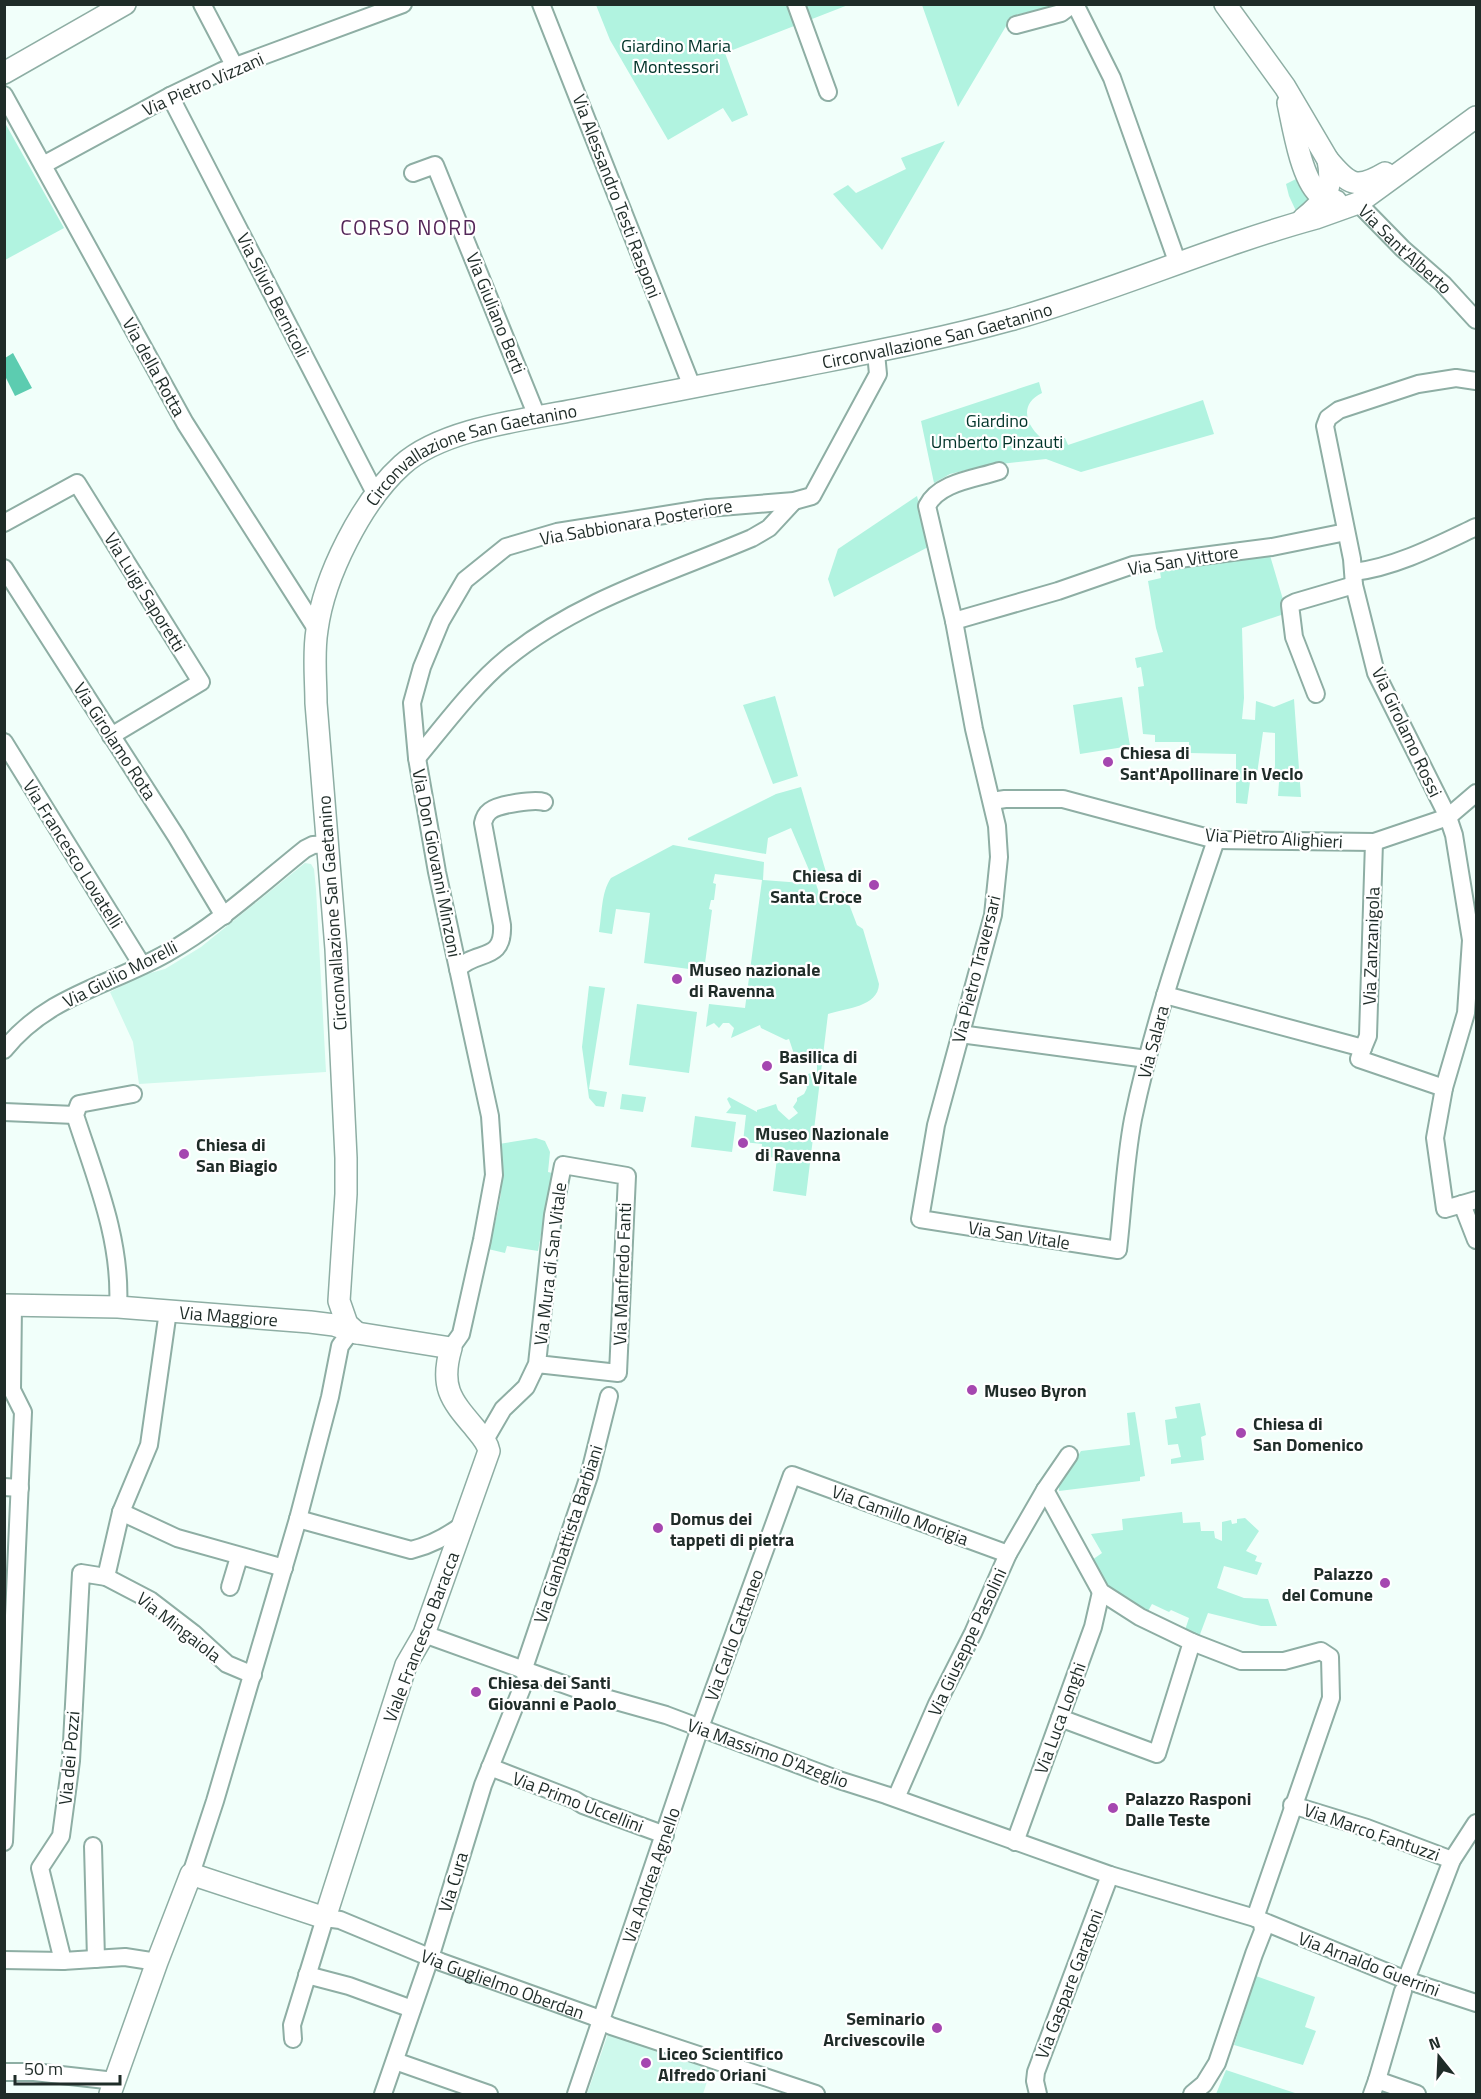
<svg xmlns="http://www.w3.org/2000/svg" width="1481" height="2099" viewBox="0 0 1481 2099" font-family="'Titillium Web',sans-serif">
	<rect width="100%" height="100%" fill="#f1fffa"/>
	<g fill="#cef9ec">
		<path d="M305 863 311 864 314 869 316 889 326 1072 139 1084 133 1042 110 992 143 975 165 969 201 947Z"/>
		<path d="M608 2034 711 2069 703 2094H587Z"/>
	</g>
	<g fill="#b1f3e0">
		<path d="M596 5H848L725 53 748 115 732 122 723 108 668 140 610 40Z"/>
		<path d="M922 5H1056L1012 16 958 107Z"/>
		<path d="M5 123 64 228 5 260H4Z"/>
		<path d="M945 141 882 250 833 194 848 185 856 193 906 169 901 158Z"/>
		<path d="M1302 176 1317 197 1297 213 1289 196 1286 184Z"/>
		<path d="M1039 382 1042 393C1017 405 1027 428 1045 441L1065 438 1068 445 1203 400 1214 434 1081 472 1046 459 983 466 950 474 934 483 921 421Z"/>
		<path d="M917 496 930 546 834 597 828 579 838 549Z"/>
		<path d="M1269 552 1287 613 1242 628 1244 698 1242 719 1255 720 1256 701 1274 707 1294 699 1301 797 1278 796 1279 782H1273L1275 766V733L1263 732 1257 774H1251L1247 804 1236 803V754L1189 753V742H1155V735L1143 734 1138 687 1144 686 1141 667 1137 668 1135 658 1163 652 1156 628 1148 581 1161 578 1160 572 1166 571 1164 565Z"/>
		<path d="M775 696 798 776 773 784 743 705Z"/>
		<path d="M1122 697 1130 746 1080 754 1073 705Z"/>
		<path d="M801 787 828 879 816 884 821 899 844 891 857 925 863 929 879 984C878 1007 846 1008 828 1014L806 1196 773 1191 777 1158 761 1156 762 1144 743 1142 746 1115 726 1113 731 1107 727 1099 729 1097 757 1112V1110L776 1104 778 1110 789 1120 798 1113 793 1107 797 1101V1098L804 1094 807 1088 805 1081 809 1077 808 1074 817 1071V1059L804 1057 796 1060 789 1039 786 1040 761 1028 760 1025 731 1038 734 1028 729 1023H723L719 1028 714 1023 706 1027 709 1004 745 1008 762 880 715 874 713 883 716 884 714 900H711L709 909 712 910 704 971 644 963 650 913 616 909 612 934 599 932C602 915 601 892 611 878L673 845 764 862 763 880 815 884 791 828 768 838 766 854 688 840V838L776 794Z"/>
		<path d="M589 986 605 988 589 1089 607 1092 604 1107 596 1106 589 1098 582 1047Z"/>
		<path d="M637 1004 697 1012 689 1073 629 1065Z"/>
		<path d="M622 1094 646 1097 643 1112 620 1109Z"/>
		<path d="M695 1116 736 1122 732 1152 691 1147Z"/>
		<path d="M536 1138 545 1141 550 1152 548 1172 552 1173 538 1251 507 1246 505 1253 488 1249C499 1208 506 1188 499 1144Z"/>
		<path d="M1200 1403 1206 1435 1201 1437 1204 1460 1171 1464V1459L1181 1457 1178 1444 1168 1445 1165 1420 1177 1418 1175 1407Z"/>
		<path d="M1135 1412 1145 1476 1140 1477V1481L1059 1491V1486L1081 1451 1130 1445 1127 1413Z"/>
		<path d="M1182 1512 1183 1523 1200 1522 1201 1531H1214L1215 1538 1222 1541V1522L1231 1520 1232 1524 1237 1523V1519L1245 1518 1259 1531 1246 1551 1257 1556 1255 1561 1262 1563 1257 1575 1224 1566 1217 1588 1244 1598 1268 1599 1277 1626H1261L1208 1613 1199 1637 1185 1630 1189 1618 1171 1610 1169 1612 1152 1604 1147 1613 1111 1591 1092 1560 1102 1553 1091 1534 1123 1530 1122 1519Z"/>
		<path d="M1256 1976 1315 1997 1305 2027 1316 2031 1303 2065 1234 2045Z"/>
		<path d="M1226 2070 1298 2094H1216Z"/>
	</g>
	<path fill="#5cccb0" d="M13 353 32 388 15 396 5 376V358Z"/>
	<g fill="none" stroke-linecap="round" stroke-linejoin="round">
		<defs>
			<g id="minor">
				<path d="M202 4 235 67"/>
				<path d="M541 4 689 379V388"/>
				<path d="M796 4 828 92"/>
				<path d="M1075 4 1112 78 1178 264"/>
				<path d="M1016 25 1061 13 1073 4"/>
				<path d="M4 95 185 423 317 630"/>
				<path d="M170 96 375 493"/>
				<path d="M43 165 170 96 222 71 403 4"/>
				<path d="M413 173 435 165 534 409 536 418"/>
				<path id="s1" d="M1358 203 1403 249 1443 284 1476 320"/>
				<path d="M1476 381 1456 378 1418 384 1339 410 1328 418 1325 426 1352 559 1354 585 1376 673 1448 817 1454 835 1471 940 1466 1013 1444 1088 1435 1138 1445 1209 1476 1200"/>
				<path d="M999 471C975 479 939 482 927 506L954 621 974 729 997 826 999 857 993 915 936 1125 920 1219 1118 1250C1123 1207 1125 1161 1133 1119 1153 1023 1185 932 1216 840"/>
				<path d="M4 523 77 483 201 682 111 736"/>
				<path d="M4 568 176 836 224 916"/>
				<path d="M1354 572C1396 567 1438 545 1476 527"/>
				<path d="M954 621 1058 591 1133 565 1272 547 1346 532"/>
				<path d="M1316 694 1294 637 1290 605 1296 602 1354 585"/>
				<path d="M4 742 142 965"/>
				<path d="M417 758C443 727 474 685 506 659 578 600 667 574 752 538L769 528 794 501"/>
				<path d="M992 801 1005 799H1063L1216 840 1374 842 1448 817 1476 793"/>
				<path d="M458 969C476 949 504 963 502 925L483 823C484 818 486 814 490 811 499 804 535 799 544 802"/>
				<path d="M1165 995 1363 1048 1359 1059 1444 1088"/>
				<path d="M960 1034 1147 1059"/>
				<path d="M1363 1048 1368 1036 1374 842"/>
				<path d="M4 1050C48 995 109 986 167 953 217 925 260 885 305 849L313 845 329 844"/>
				<path d="M4 1112 75 1115"/>
				<path d="M1462 1204 1476 1240"/>
				<path d="M118 1307C122 1240 95 1177 75 1115L79 1104 133 1094"/>
				<path d="M451 1348 461 1334 482 1240 494 1175 490 1116 437 872 417 758 412 703 422 667 441 621 465 580 506 547 557 532 708 508 794 501 812 496 878 374 876 353"/>
				<path d="M485 1440 503 1409 526 1387 537 1364 553 1215 563 1165 627 1176 618 1373 537 1364"/>
				<path d="M4 1487 20 1488"/>
				<path d="M1045 1490 1101 1592 1140 1617 1192 1642 1241 1661H1284L1321 1651 1330 1657 1331 1698 1255 1918"/>
				<path d="M121 1512 177 1538 284 1568"/>
				<path d="M298 1519 411 1550C432 1545 448 1536 465 1523"/>
				<path d="M106 1577 121 1512 149 1445 168 1311"/>
				<path d="M230 1587 239 1557"/>
				<path d="M424 1634 591 1694 666 1715 839 1780 886 1795 1110 1875 1255 1918 1406 1980 1476 2003"/>
				<path d="M523 1671 589 1476 609 1396"/>
				<path d="M1060 1718 1157 1754 1192 1642"/>
				<path d="M490 1767 575 1800 583 1805 665 1835"/>
				<path d="M896 1798 937 1704 973 1633 1008 1554 1045 1490 1069 1455"/>
				<path d="M1292 1805 1367 1828 1452 1860"/>
				<path d="M4 1842 23 1412 12 1390 13 1305"/>
				<path d="M1015 1842 1093 1627 1101 1592"/>
				<path d="M93 1846 96 1959"/>
				<path d="M191 1874 215 1801 298 1519 330 1397 340 1346 348 1335 357 1333"/>
				<path d="M4 1960 63 1961 125 1957 157 1962"/>
				<path d="M63 1961 40 1868 61 1836 71 1761 81 1573 106 1577 150 1600 193 1633 227 1664 253 1675"/>
				<path d="M307 1975 349 1986 412 2009"/>
				<path d="M1406 1980 1452 1860 1476 1823"/>
				<path id="s2" d="M293 2039 292 2025 325 1918 340 1920 441 1962 592 2016 611 2026 816 2094"/>
				<path d="M395 2061 489 2094"/>
				<path d="M4 2072H34L115 2081"/>
				<path d="M1377 2080 1403 1991"/>
				<path d="M383 2094 430 1958 483 1785 528 1673"/>
				<path d="M576 2094 702 1722 792 1475 1008 1554"/>
				<path d="M1038 2094 1035 2081 1036 2072 1110 1875"/>
				<path d="M1192 2094 1204 2084 1217 2063 1254 1954 1263 1931 1262 1922"/>
				<path d="M1372 2094 1377 2080 1417 2094"/>
			</g>
			<g id="tertiary">
				<path d="M1225 4 1285 87 1328 160C1334 190 1325 201 1303 219"/>
				<path d="M4 73 125 4"/>
				<path d="M1288 103C1293 126 1301 177 1318 193 1324 198 1329 199 1336 201"/>
				<path d="M1328 160C1349 185 1356 190 1385 173"/>
				<path id="s3" d="M4 1305 118 1307 310 1322 334 1325 357 1333 451 1348C440 1386 450 1399 474 1427 480 1435 487 1441 489 1451L424 1634 406 1665 325 1918 191 1874 157 1962 110 2094"/>
				<path id="s4" d="M357 1333 347 1324 339 1301 346 1194V1158L336 949 316 703C316 679 313 654 317 630 324 576 362 501 402 465 442 429 523 420 575 410 650 395 726 381 802 366 872 352 941 339 1010 320 1114 291 1213 246 1316 218L1358 203 1476 117"/>
			</g>
		</defs>
		<use href="#minor" stroke="#8eaea4" stroke-width="20"/>
		<use href="#tertiary" stroke="#8eaea4" stroke-width="24"/>
		<use href="#minor" stroke="#fff" stroke-width="16"/>
		<use href="#tertiary" stroke="#fff" stroke-width="21"/>
	</g>
	<g fill="#a547b0" stroke="#fff" stroke-width="2">
		<circle cx="1108" cy="762" r="6"/>
		<circle cx="874" cy="885" r="6"/>
		<circle cx="677" cy="979" r="6"/>
		<circle cx="767" cy="1066" r="6"/>
		<circle cx="743" cy="1143" r="6"/>
		<circle cx="184" cy="1154" r="6"/>
		<circle cx="972" cy="1390" r="6"/>
		<circle cx="1241" cy="1433" r="6"/>
		<circle cx="658" cy="1528" r="6"/>
		<circle cx="1385" cy="1583" r="6"/>
		<circle cx="476" cy="1692" r="6"/>
		<circle cx="1113" cy="1808" r="6"/>
		<circle cx="937" cy="2028" r="6"/>
		<circle cx="646" cy="2063" r="6"/>
	</g>
	<g text-anchor="middle" dominant-baseline="central" stroke-width="4.5" stroke-linejoin="round" paint-order="stroke">
		<g font-size="18" fill="#003329" stroke="#fff">
			<text x="676" y="45">Giardino Maria<tspan x="676" dy="21">Montessori</tspan></text>
			<text x="997" y="420">Giardino<tspan x="997" dy="21">Umberto Pinzauti</tspan></text>
		</g>
		<g font-size="18" fill="#1f2c28" stroke="#fff">
			<text transform="translate(203 84) rotate(-24)">Via Pietro Vizzani</text>
			<text transform="translate(617 196) rotate(69)">Via Alessandro Testi Rasponi</text>
			<text stroke="none"><textPath href="#s1" startOffset="66">Via Sant'Alberto</textPath></text>
			<text transform="translate(273 295) rotate(63)">Via Silvio Bernicoli</text>
			<text transform="translate(496 313) rotate(68)">Via Giuliano Berti</text>
			<text stroke="none"><textPath href="#s4" startOffset="1452">Circonvallazione San Gaetanino</textPath></text>
			<text transform="translate(154 367) rotate(61)">Via della Rotta</text>
			<text stroke="none"><textPath href="#s4" startOffset="966">Circonvallazione San Gaetanino</textPath></text>
			<text transform="translate(636 522) rotate(-10)">Via Sabbionara Posteriore</text>
			<text transform="translate(1183 560) rotate(-9)">Via San Vittore</text>
			<text transform="translate(145 592) rotate(58)">Via Luigi Saporetti</text>
			<text transform="translate(1407 732) rotate(65)">Via Girolamo Rossi</text>
			<text transform="translate(115 741) rotate(57)">Via Girolamo Rota</text>
			<text transform="translate(1274 838) rotate(3)">Via Pietro Alighieri</text>
			<text transform="translate(73 854) rotate(58)">Via Francesco Lovatelli</text>
			<text transform="translate(437 863) rotate(79)">Via Don Giovanni Minzoni</text>
			<text transform="translate(332 913) rotate(-94)">Circonvallazione San Gaetanino</text>
			<text transform="translate(1371 946) rotate(-88)">Via Zanzanigola</text>
			<text transform="translate(976 969) rotate(-76)">Via Pietro Traversari</text>
			<text transform="translate(120 974) rotate(-27)">Via Giulio Morelli</text>
			<text transform="translate(1153 1042) rotate(-75)">Via Salara</text>
			<text transform="translate(1019 1235) rotate(9)">Via San Vitale</text>
			<text transform="translate(550 1264) rotate(-83)">Via Mura di San Vitale</text>
			<text transform="translate(622 1274) rotate(-88)">Via Manfredo Fanti</text>
			<text stroke="none"><textPath href="#s3" startOffset="225">Via Maggiore</textPath></text>
			<text transform="translate(900 1515) rotate(20)">Via Camillo Morigia</text>
			<text transform="translate(568 1534) rotate(-72)">Via Gianbattista Barbiani</text>
			<text transform="translate(179 1627) rotate(38)">Via Mingaiola</text>
			<text transform="translate(734 1635) rotate(-70)">Via Carlo Cattaneo</text>
			<text transform="translate(421 1637) rotate(-69)">Viale Francesco Baracca</text>
			<text transform="translate(967 1642) rotate(-65)">Via Giuseppe Pasolini</text>
			<text transform="translate(1060 1718) rotate(-70)">Via Luca Longhi</text>
			<text transform="translate(768 1753) rotate(20)">Via Massimo D'Azeglio</text>
			<text transform="translate(69 1758) rotate(-85)">Via dei Pozzi</text>
			<text transform="translate(578 1802) rotate(21)">Via Primo Uccellini</text>
			<text transform="translate(1372 1832) rotate(19)">Via Marco Fantuzzi</text>
			<text transform="translate(651 1875) rotate(-71)">Via Andrea Agnello</text>
			<text transform="translate(453 1882) rotate(-73)">Via Cura</text>
			<text transform="translate(1369 1964) rotate(21)">Via Arnaldo Guerrini</text>
			<text stroke="none"><textPath href="#s2" startOffset="316">Via Guglielmo Oberdan</textPath></text>
			<text transform="translate(1069 1984) rotate(-69)">Via Gaspare Garatoni</text>
		</g>
		<g font-size="18" font-weight="bold" fill="#1f2c28" stroke="#fff" text-anchor="start">
			<text x="1120" y="752">Chiesa di<tspan x="1120" dy="21">Sant'Apollinare in Veclo</tspan></text>
			<text x="862" y="875" text-anchor="end">Chiesa di<tspan x="862" dy="21">Santa Croce</tspan></text>
			<text x="689" y="969">Museo nazionale<tspan x="689" dy="21">di Ravenna</tspan></text>
			<text x="779" y="1056">Basilica di<tspan x="779" dy="21">San Vitale</tspan></text>
			<text x="755" y="1133">Museo Nazionale<tspan x="755" dy="21">di Ravenna</tspan></text>
			<text x="196" y="1144">Chiesa di<tspan x="196" dy="21">San Biagio</tspan></text>
			<text x="984" y="1390">Museo Byron</text>
			<text x="1253" y="1423">Chiesa di<tspan x="1253" dy="21">San Domenico</tspan></text>
			<text x="670" y="1518">Domus dei<tspan x="670" dy="21">tappeti di pietra</tspan></text>
			<text x="1373" y="1573" text-anchor="end">Palazzo<tspan x="1373" dy="21">del Comune</tspan></text>
			<text x="488" y="1682">Chiesa dei Santi<tspan x="488" dy="21">Giovanni e Paolo</tspan></text>
			<text x="1125" y="1798">Palazzo Rasponi<tspan x="1125" dy="21">Dalle Teste</tspan></text>
			<text x="925" y="2018" text-anchor="end">Seminario<tspan x="925" dy="21">Arcivescovile</tspan></text>
			<text x="658" y="2053">Liceo Scientifico<tspan x="658" dy="21">Alfredo Oriani</tspan></text>
		</g>
		<g font-size="21" letter-spacing="1.5" fill="#542759" stroke="#fff">
			<text x="409" y="227">CORSO NORD</text>
		</g>
	</g>
	<rect width="1481" height="2099" fill="none" stroke="#1f2c28" stroke-width="12"/>
	<g transform="translate(1439 2057) rotate(342)" stroke="#ffffff" stroke-width="4.5" paint-order="stroke">
	<path d="M0-4.5L10 22L0 15L-10 22Z" fill="#1f2c28"/>
	<text y="-9" font-size="16" font-weight="bold" text-anchor="middle" fill="#1f2c28">N</text>
	</g>
	<path d="M15 2075v9h105v-9" fill="none" stroke="#1f2c28" stroke-width="3"/>
	<text x="24" y="2075" font-size="18" fill="#1f2c28" stroke="#ffffff" stroke-width="4.5" paint-order="stroke">50 m</text>
</svg>
